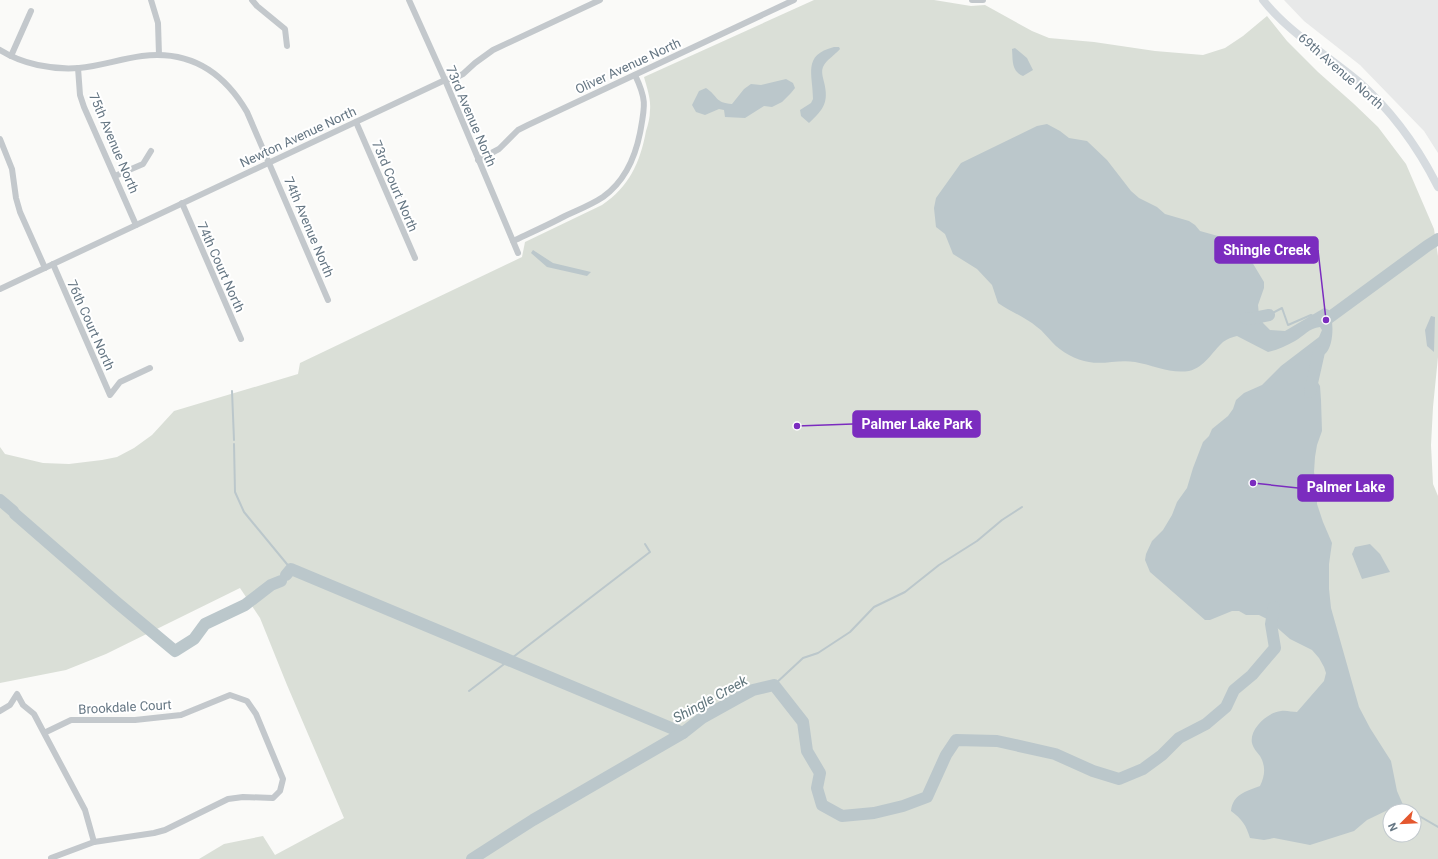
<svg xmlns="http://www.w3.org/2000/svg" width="1438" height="859" viewBox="0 0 1438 859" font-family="Roboto,sans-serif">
	<rect width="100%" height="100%" fill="#fafaf8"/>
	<path fill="#e8e9e9" d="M1284 0H1438V153L1424 131 1360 65 1304 21Z"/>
	<path fill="#dadfd7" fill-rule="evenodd" d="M814 0H934L971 6 985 5 1032 31 1049 38 1094 42 1155 51 1203 55 1225 48 1243 36 1267 16 1287 41 1318 72 1354 104 1378 127 1406 164 1434 229 1438 256V357L1433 407 1431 445 1433 484 1438 496V859H199L224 844 263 836 275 855 344 818 287 685 260 618 240 588 106 654 66 670 0 683V447L5 454 43 463 69 464 102 460 117 457 134 448 152 435 174 411 298 374 300 363 522 257 525 242 602 205C629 187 640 163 646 131 648 125 650 117 650 110 651 99 647 88 644 77ZM1390 811H1414V835H1390Z"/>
	<g fill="#bbc7cb">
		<path d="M834 47H839L840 49C835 55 826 60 823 67 821 72 823 77 824 82 829 102 824 109 809 123L801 116 800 110 811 103 813 99C813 74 802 55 834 47Z"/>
		<path d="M1015 48 1027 58 1033 70 1023 76C1011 71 1013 60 1012 49Z"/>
		<path d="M786 79 793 83 795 88 791 93 782 102 772 107 764 106 745 118 725 117 724 110 719 109 705 115 696 112 692 105 699 91 706 88C718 96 715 103 732 104L744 89 751 84 761 85Z"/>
		<path d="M1047 124 1060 131 1069 138 1087 141 1107 160 1131 191 1139 198 1157 207 1165 214 1189 221 1195 225 1200 231 1225 238 1237 244 1246 252 1264 282V288L1258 305 1259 315 1263 323 1270 330 1285 331 1324 308 1329 310C1334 320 1334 344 1326 353 1325 354 1323 355 1321 356 1316 361 1314 366 1312 373L1320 386 1321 400 1322 431 1317 445 1315 457 1314 472 1317 489V504L1323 522 1332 543 1329 564V589L1331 608 1359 707 1370 728 1391 761 1397 791 1404 807 1392 808 1367 820 1354 831 1310 845 1274 838 1264 840 1250 838C1246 825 1242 819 1231 811 1233 794 1245 792 1260 786 1265 776 1266 766 1260 756 1257 752 1253 748 1252 743 1249 729 1268 712 1281 711 1286 710 1292 712 1297 712L1324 681 1326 673 1324 667 1319 658 1312 650 1290 639 1267 619 1259 615H1246L1239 611H1232L1210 620H1205L1150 572 1145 560 1146 554 1152 541 1163 530 1172 515 1177 502 1187 488 1193 468 1203 442 1209 436 1212 429 1228 416 1233 409 1236 400 1244 393 1262 385 1281 366 1319 337 1322 330 1320 327C1309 328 1304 336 1295 341 1286 346 1277 350 1268 352L1237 336C1232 337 1227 339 1223 342 1212 352 1205 367 1189 371 1170 374 1153 365 1135 362 1119 359 1104 365 1089 362 1076 360 1061 352 1052 342 1047 337 1043 331 1037 327 1025 317 1011 312 998 303L992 285 977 269 953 254 945 234 936 227 934 208 936 198 961 163 1037 126Z"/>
		<path d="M533 250 553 263 591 272 587 276 547 267 531 253Z"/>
		<path d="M1431 316 1435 317 1434 352 1427 346 1425 330Z"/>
		<path d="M1370 544 1380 554 1390 572 1362 579 1352 554 1355 547Z"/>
	</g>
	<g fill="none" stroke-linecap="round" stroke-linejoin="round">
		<g stroke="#bbc7cb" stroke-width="2">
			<path d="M1269 315 1282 308 1288 325 1311 315 1313 316"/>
			<path d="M232 391 234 440"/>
			<path d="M234 444 235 492 244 512 291 569"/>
			<path d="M774 685 803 658 818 653 850 632 874 607 905 592 939 565 977 541 1002 520 1022 507"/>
			<path d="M469 691 650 552 645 544"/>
			<path d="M1404 807 1411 811"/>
			<path d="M1414 813 1438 827"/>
		</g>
		<g stroke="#bbc7cb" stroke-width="12">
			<path d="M1245 318 1249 319 1269 315"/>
			<path d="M1326 320 1427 246 1438 239"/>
			<path d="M1310 392 1319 352"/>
			<path d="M0 500 13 511"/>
			<path d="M15 514 115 601 175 651 194 639 205 624 245 605 271 585 281 581"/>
			<path d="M286 575 291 569 683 733"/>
			<path d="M472 859 533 820 683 733 702 718 738 698 753 690 774 685 803 722 807 751 820 773 817 788 822 805 842 816 874 813 903 806 927 797 946 755 956 740 997 741 1055 754 1093 771 1119 779 1143 769 1162 755 1179 738 1206 724 1226 707 1234 690 1252 675 1275 648 1271 624 1274 607"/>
		</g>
		<g stroke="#c3c8cc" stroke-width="6">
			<path d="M151 0 158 23 159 55"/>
			<path d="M252 0 257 6 285 29 287 46"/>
			<path d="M409 0 445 80 518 253"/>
			<path d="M972 0H983"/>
			<path d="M0 50C22 64 52 70 79 68 100 66 120 59 142 56 189 50 223 71 247 112L328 300"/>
			<path d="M11 56 31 11"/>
			<path d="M78 68 80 95 84 107 136 225"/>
			<path d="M356 122 415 258"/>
			<path d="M0 139 12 169 16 198 20 212 45 268"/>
			<path d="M478 160 499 149 518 130 528 125 794 0"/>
			<path d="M115 176 143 164 151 151"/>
			<path d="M182 203 241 339"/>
			<path d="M513 241C530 233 548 225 565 216 578 210 591 205 603 197 624 182 635 158 640 133 645 106 647 100 635 75"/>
			<path d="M53 264 110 395 120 382 150 368"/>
			<path d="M0 289 445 80 455 78 463 74 475 63 493 50 600 0"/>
			<path d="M0 711 10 705 17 694 23 705 34 714 44 733 71 720H135L181 715 230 695 247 701 256 714 283 779 280 791 273 798 243 797 228 799 165 830 154 833 94 842 85 810 44 733"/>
			<path d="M51 858 94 842"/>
		</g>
		<path stroke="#d6dbdf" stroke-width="8" d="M1263 0C1288 32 1327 55 1358 81 1392 111 1418 147 1438 187"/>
	</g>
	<g text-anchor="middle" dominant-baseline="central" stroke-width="4" stroke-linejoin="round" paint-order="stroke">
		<g font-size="13" fill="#657683" stroke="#fff">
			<text transform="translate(628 66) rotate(-25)">Oliver Avenue North</text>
			<text transform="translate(1341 71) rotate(41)">69th Avenue North</text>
			<text transform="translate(471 116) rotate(67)">73rd Avenue North</text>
			<text transform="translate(298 137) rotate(-25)">Newton Avenue North</text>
			<text transform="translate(114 143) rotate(67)">75th Avenue North</text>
			<text transform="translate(395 186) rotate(67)">73rd Court North</text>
			<text transform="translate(309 227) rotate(67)">74th Avenue North</text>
			<text transform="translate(221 267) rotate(66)">74th Court North</text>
			<text transform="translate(91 325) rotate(66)">76th Court North</text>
			<text transform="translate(125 707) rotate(-3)">Brookdale Court</text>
		</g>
		<g font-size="14" font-style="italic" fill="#60757c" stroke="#fff">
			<text transform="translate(710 699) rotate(-29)">Shingle Creek</text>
		</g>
	</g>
	<path fill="none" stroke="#7b2cbf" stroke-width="1.5" d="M1326 320L1318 250M797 426L853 424M1253 483L1298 488"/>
	<g fill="#7b2cbf" stroke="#fff" stroke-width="1.5">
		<circle cx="1326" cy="320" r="4"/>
		<circle cx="797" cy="426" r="4"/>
		<circle cx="1253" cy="483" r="4"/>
	</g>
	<g fill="#7b2cbf" stroke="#7b2cbf" stroke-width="1.5">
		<rect x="1215" y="237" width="103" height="26" rx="4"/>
		<rect x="853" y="411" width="127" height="26" rx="4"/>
		<rect x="1298" y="475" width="95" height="26" rx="4"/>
	</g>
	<g font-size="14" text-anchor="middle" font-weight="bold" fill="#fff">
		<text x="1267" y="255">Shingle Creek</text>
		<text x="917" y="429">Palmer Lake Park</text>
		<text x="1346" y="492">Palmer Lake</text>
	</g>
	<g transform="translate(1402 823) rotate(246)"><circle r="19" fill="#ffffff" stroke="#c1c8cd"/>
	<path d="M0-3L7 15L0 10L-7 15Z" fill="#e4572e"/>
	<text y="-6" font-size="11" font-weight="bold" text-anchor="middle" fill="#657683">N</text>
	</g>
</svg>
